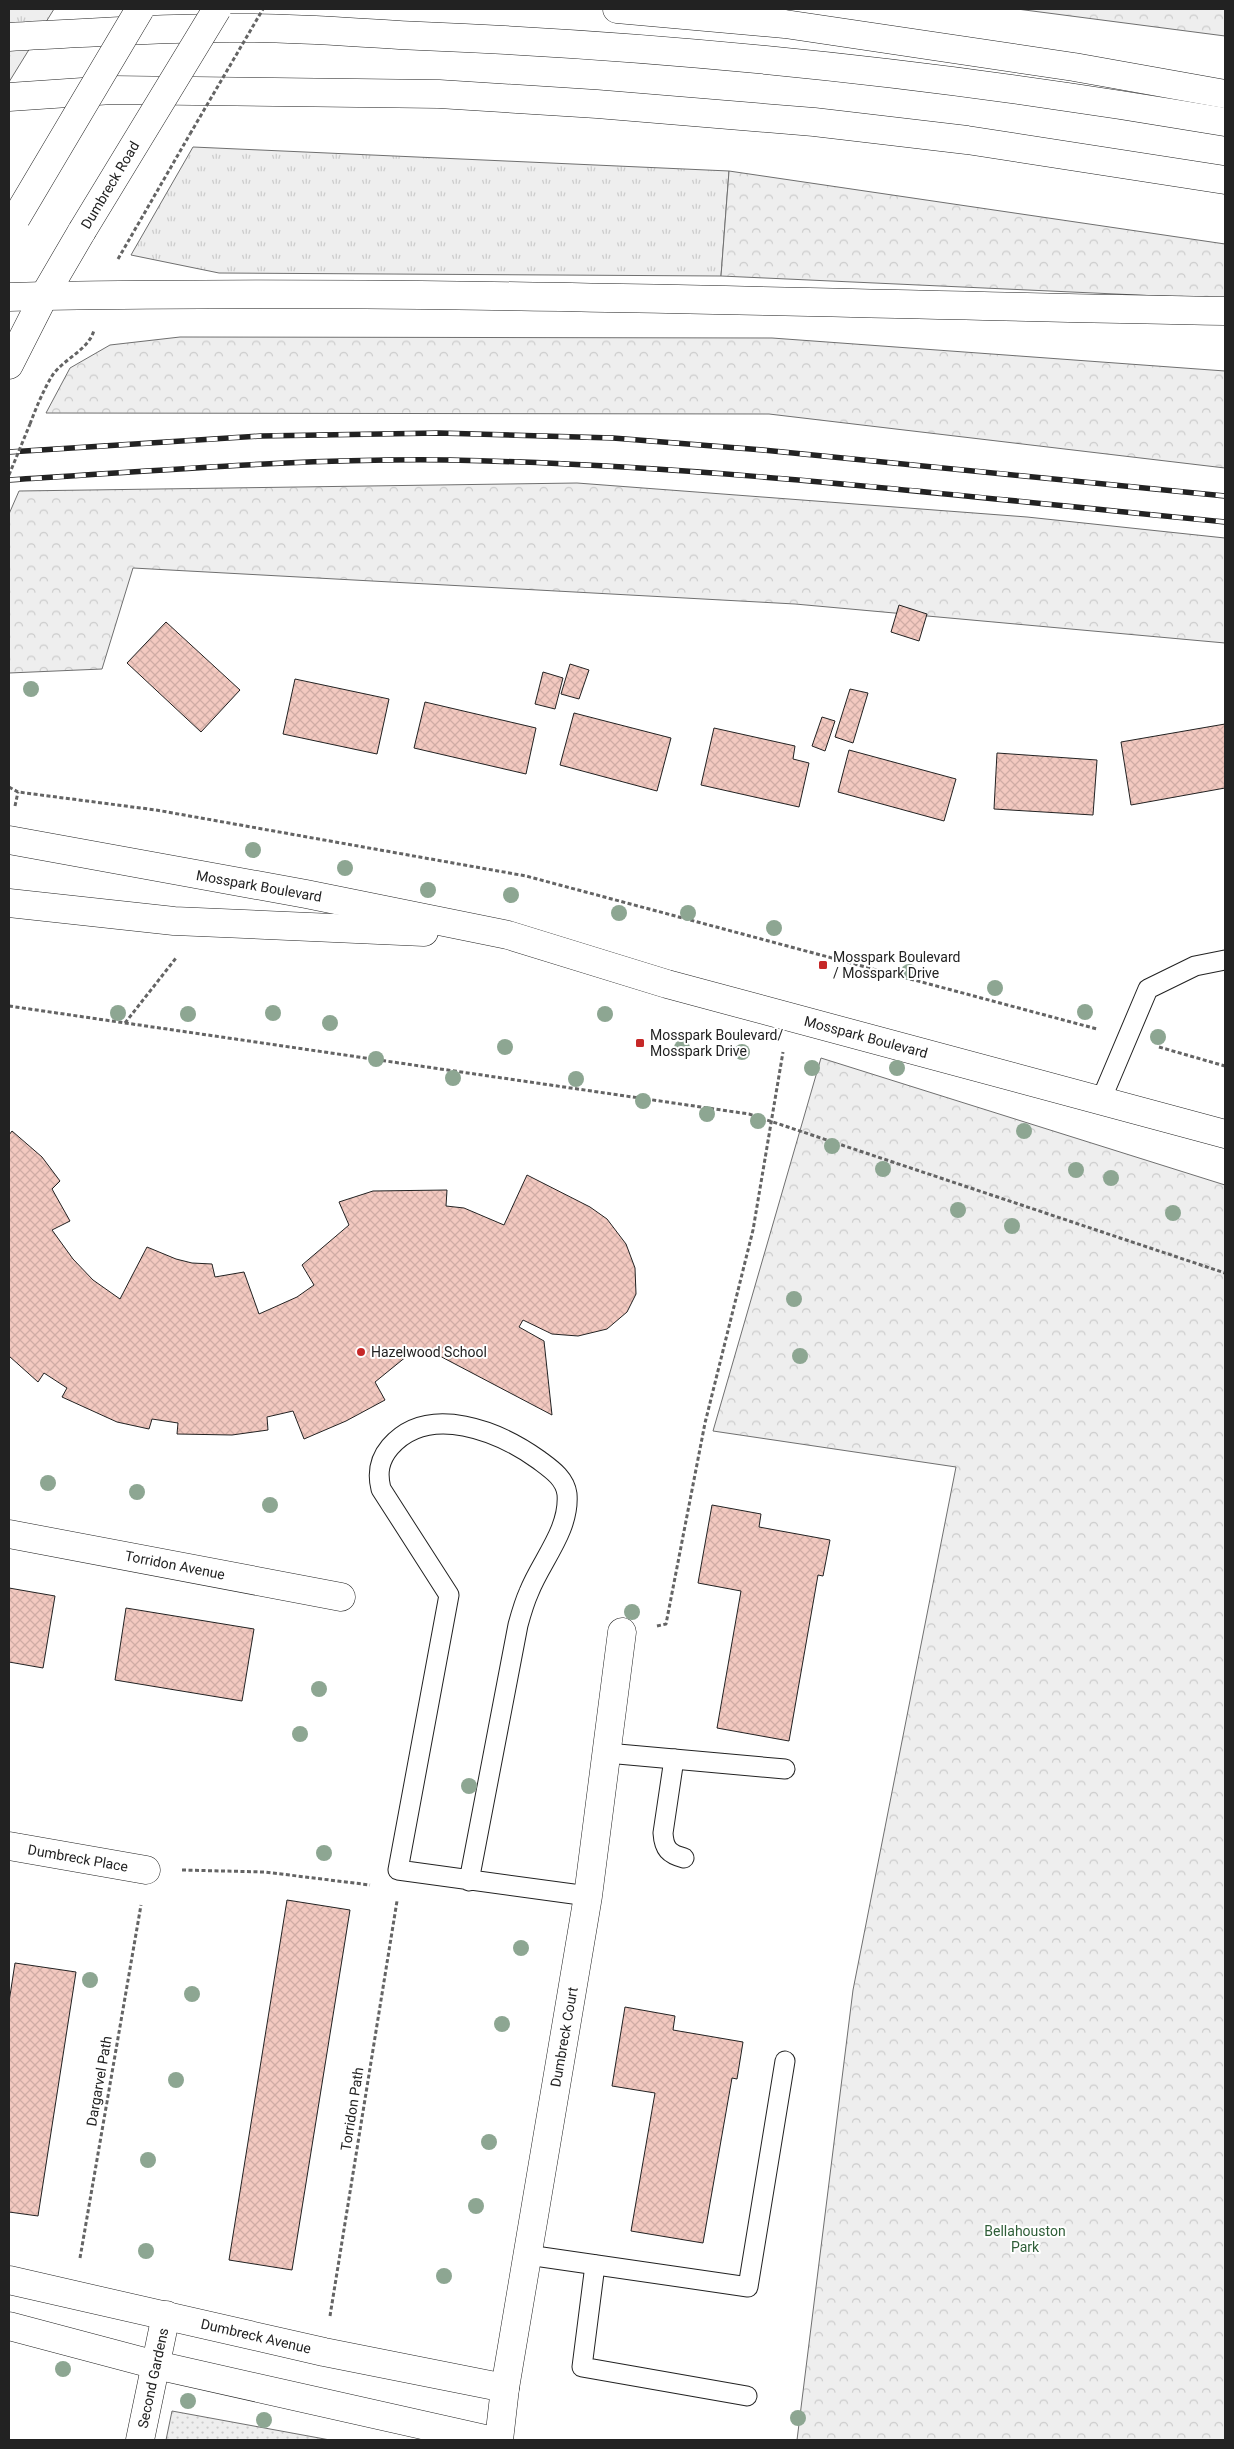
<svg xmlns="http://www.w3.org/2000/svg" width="1234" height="2449" viewBox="0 0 1234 2449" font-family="Roboto,sans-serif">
	<defs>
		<pattern id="grass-tufts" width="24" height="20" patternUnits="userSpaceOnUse" patternTransform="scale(1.25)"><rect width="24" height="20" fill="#eee"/><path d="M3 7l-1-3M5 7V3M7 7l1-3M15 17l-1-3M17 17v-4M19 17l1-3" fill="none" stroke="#ccc"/></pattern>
		<pattern id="forest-crowns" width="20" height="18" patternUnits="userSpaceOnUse" patternTransform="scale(1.25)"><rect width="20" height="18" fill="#eee"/><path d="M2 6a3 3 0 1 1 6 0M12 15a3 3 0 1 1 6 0" fill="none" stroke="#ccc"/></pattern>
		<pattern id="garden-dots" width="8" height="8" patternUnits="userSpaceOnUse" patternTransform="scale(1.25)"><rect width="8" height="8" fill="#eee"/><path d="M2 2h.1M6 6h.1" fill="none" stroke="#ccc" stroke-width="1.8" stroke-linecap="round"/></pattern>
		<pattern id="building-cross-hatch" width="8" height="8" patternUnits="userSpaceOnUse" patternTransform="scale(1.25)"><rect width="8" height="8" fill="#f3c9c0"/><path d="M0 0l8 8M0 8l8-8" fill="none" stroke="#d0aca5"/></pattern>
	</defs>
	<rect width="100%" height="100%" fill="#fff"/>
	<g fill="url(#grass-tufts)" stroke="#6f6f6f">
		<path d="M9 9H54L9 82Z"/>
		<path d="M193 147 729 171 721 276 219 273 131 255Z"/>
	</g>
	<g fill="url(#forest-crowns)" stroke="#6f6f6f">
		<path d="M1017 9H1225V36Z"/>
		<path d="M729 171 1225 244V299L721 276Z"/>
		<path d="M180 337 772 338 1225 371V468L769 414 46 413 70 368 110 345Z"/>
		<path d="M577 483 1027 517 1225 538V643L795 604 133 568 102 669 9 673V514L19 491Z"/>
		<path d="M821 1058 1225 1185V2440H797L853 1990 956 1467 713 1431Z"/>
	</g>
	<path fill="url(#garden-dots)" stroke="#6f6f6f" d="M172 2411 330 2440H166Z"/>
	<g fill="url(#building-cross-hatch)" stroke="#222">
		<path d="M899 605 927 614 919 641 891 632Z"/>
		<path d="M166 622 240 690 201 732 127 663Z"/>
		<path d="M570 664 589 670 579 699 561 694Z"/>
		<path d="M543 672 563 678 555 709 535 704Z"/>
		<path d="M295 679 389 699 377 754 283 734Z"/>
		<path d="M850 689 868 693 853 743 835 737Z"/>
		<path d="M425 702 536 728 526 774 414 748Z"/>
		<path d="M574 713 671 738 657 791 560 765Z"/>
		<path d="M822 717 835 721 825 751 812 746Z"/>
		<path d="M1225 724V788L1131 805 1121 742Z"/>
		<path d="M714 728 795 746 793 759 809 763 799 807 701 785Z"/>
		<path d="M849 750 956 779 944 821 838 792Z"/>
		<path d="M997 753 1097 760 1093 815 994 809Z"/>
		<path d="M12 1131 42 1157 60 1181 52 1189 70 1221 52 1230 73 1259 93 1280 120 1299 147 1247 176 1259 192 1263 212 1264 215 1277 244 1272 259 1314 297 1297 314 1285 302 1265 349 1225 339 1202 373 1191 447 1190 446 1206 464 1208 504 1225 527 1175 590 1207 607 1219 626 1244 635 1268 636 1294 627 1312 607 1329 578 1336 552 1334 523 1320 519 1327 544 1341 552 1415 436 1354 421 1352 407 1356 375 1382 385 1400 346 1421 304 1439 293 1411 267 1417 268 1430 232 1435 177 1434 178 1423 152 1419 149 1429 117 1422 62 1397 67 1388 44 1373 38 1382 9 1356V1135Z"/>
		<path d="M712 1505 761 1514 759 1527 830 1540 823 1576 818 1575 789 1741 717 1728 741 1591 698 1583Z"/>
		<path d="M9 1588 55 1596 43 1668 9 1662Z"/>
		<path d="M126 1608 254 1629 242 1701 115 1680Z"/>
		<path d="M287 1900 350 1910 292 2270 229 2260Z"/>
		<path d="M15 1963 76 1972 38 2216 9 2212V2002Z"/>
		<path d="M625 2007 675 2016 673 2030 743 2042 737 2079 732 2078 703 2243 631 2231 655 2093 612 2086Z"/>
	</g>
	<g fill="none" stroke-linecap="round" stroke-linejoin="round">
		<defs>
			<g id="service">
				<path d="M1101 1100 1148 989 1195 966 1225 960"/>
				<path d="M607 1753 785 1769"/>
				<path d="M674 1759 663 1833C664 1849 669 1854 684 1858"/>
				<path d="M469 1881 518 1625C521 1614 524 1603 529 1592 541 1561 570 1530 567 1494 565 1478 551 1469 539 1460 500 1432 429 1402 390 1447 379 1460 377 1473 381 1489L449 1595 398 1870 588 1896"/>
				<path d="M528 2255 748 2287 785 2061"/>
				<path d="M595 2265 582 2367 747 2396"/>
			</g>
			<g id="minor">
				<path d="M9 1534 341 1597"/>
				<path d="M9 1846 146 1870"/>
				<path d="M9 2280 324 2352 505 2388"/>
				<path d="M9 2326 156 2365 489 2440"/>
				<path d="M140 2440 166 2315"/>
				<path d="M499 2440 505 2388 588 1896 622 1632"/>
			</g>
			<g id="tertiary">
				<path d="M9 840 306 894 508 935 667 984 1225 1134"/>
				<path d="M9 903 174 921 424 932"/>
			</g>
			<g id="secondary">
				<path d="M9 297 44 296"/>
				<path d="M9 365 44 296 82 231"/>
			</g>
			<g id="motorway">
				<path d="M617 9 785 24 1074 67 1225 94"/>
				<path d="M9 37C82 33 156 28 230 28 293 27 356 33 420 36 690 47 958 76 1225 122"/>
				<path d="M9 97 112 90 439 94 597 104 814 122 967 140 1225 180"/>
				<path d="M44 296C438 289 831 304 1225 311"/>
			</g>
		</defs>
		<use href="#service" stroke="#222" stroke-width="21"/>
		<use href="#minor" stroke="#222" stroke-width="29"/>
		<use href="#tertiary" stroke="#222" stroke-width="29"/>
		<use href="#secondary" stroke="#222" stroke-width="29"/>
		<use href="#motorway" stroke="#222" stroke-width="29"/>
		<g stroke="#646464" stroke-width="3" stroke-dasharray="4 2.5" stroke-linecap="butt">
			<path d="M118 259 190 134"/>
			<path d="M30 424C36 408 43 391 52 376 63 359 89 350 94 330"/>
			<path d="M9 787 18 792 156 810 526 876 1097 1029"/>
			<path d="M15 806 18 792"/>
			<path d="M9 1006 749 1114 1225 1273"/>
			<path d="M125 1023 176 958"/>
			<path d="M1159 1047 1225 1066"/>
			<path d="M657 1626 666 1624 705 1423 753 1230 783 1052"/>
			<path d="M182 1870 265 1872 370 1885"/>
			<path d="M80 2258 141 1905"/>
			<path d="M330 2316 397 1901"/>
		</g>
		<use href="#service" stroke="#fff" stroke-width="19"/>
		<use href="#minor" stroke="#fff" stroke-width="28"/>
		<use href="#tertiary" stroke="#fff" stroke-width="28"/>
		<use href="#secondary" stroke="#fff" stroke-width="28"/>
		<use href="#motorway" stroke="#fff" stroke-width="28"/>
		<defs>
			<g id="rail">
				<path d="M9 452 261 436 439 433 613 438 763 450 1225 496"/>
				<path d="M9 480C155 471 303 458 450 460 709 465 967 497 1225 522"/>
			</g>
		</defs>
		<use href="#rail" stroke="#222" stroke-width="5.5"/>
		<use href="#rail" stroke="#fff" stroke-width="4" stroke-dasharray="11" stroke-linecap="butt"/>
		<defs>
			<g id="secondary-bridge">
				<path d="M16 218 140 9"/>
				<path d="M82 231 217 9"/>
			</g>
		</defs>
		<use href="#secondary-bridge" stroke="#222" stroke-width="29" stroke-linecap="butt"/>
		<g stroke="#646464" stroke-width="3" stroke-dasharray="4 2.5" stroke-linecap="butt">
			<path d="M190 134 263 9"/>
			<path d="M9 475 30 424"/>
		</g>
		<use href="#secondary-bridge" stroke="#fff" stroke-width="28"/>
	</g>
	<g fill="#8da692">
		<circle cx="31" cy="689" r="8"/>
		<circle cx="253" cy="850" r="8"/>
		<circle cx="345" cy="868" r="8"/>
		<circle cx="428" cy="890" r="8"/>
		<circle cx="511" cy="895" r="8"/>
		<circle cx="619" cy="913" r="8"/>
		<circle cx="688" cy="913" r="8"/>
		<circle cx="774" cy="928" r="8"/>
		<circle cx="909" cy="972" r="8"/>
		<circle cx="995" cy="988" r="8"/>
		<circle cx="1085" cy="1012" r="8"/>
		<circle cx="118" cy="1013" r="8"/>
		<circle cx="273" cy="1013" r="8"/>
		<circle cx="188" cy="1014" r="8"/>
		<circle cx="605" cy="1014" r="8"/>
		<circle cx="330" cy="1023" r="8"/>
		<circle cx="1158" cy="1037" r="8"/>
		<circle cx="505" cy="1047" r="8"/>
		<circle cx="682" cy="1048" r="8"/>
		<circle cx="742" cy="1052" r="8"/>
		<circle cx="376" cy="1059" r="8"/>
		<circle cx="812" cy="1068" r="8"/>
		<circle cx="897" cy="1068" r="8"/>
		<circle cx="453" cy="1078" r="8"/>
		<circle cx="576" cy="1079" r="8"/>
		<circle cx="643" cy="1101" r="8"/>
		<circle cx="707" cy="1114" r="8"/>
		<circle cx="758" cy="1121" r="8"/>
		<circle cx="1024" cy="1131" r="8"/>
		<circle cx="832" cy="1146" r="8"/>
		<circle cx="883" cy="1169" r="8"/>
		<circle cx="1076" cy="1170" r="8"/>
		<circle cx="1111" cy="1178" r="8"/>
		<circle cx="958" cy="1210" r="8"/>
		<circle cx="1173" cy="1213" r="8"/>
		<circle cx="1012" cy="1226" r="8"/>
		<circle cx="794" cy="1299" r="8"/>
		<circle cx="800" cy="1356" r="8"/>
		<circle cx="48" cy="1483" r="8"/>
		<circle cx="137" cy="1492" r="8"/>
		<circle cx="270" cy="1505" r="8"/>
		<circle cx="632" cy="1612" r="8"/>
		<circle cx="319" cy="1689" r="8"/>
		<circle cx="300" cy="1734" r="8"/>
		<circle cx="469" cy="1786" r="8"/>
		<circle cx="324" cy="1853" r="8"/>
		<circle cx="521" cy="1948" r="8"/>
		<circle cx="90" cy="1980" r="8"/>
		<circle cx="192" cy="1994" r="8"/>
		<circle cx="502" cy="2024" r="8"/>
		<circle cx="176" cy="2080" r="8"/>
		<circle cx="489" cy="2142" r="8"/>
		<circle cx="148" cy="2160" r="8"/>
		<circle cx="476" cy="2206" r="8"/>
		<circle cx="146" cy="2251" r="8"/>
		<circle cx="444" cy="2276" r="8"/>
		<circle cx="63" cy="2369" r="8"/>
		<circle cx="188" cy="2401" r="8"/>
		<circle cx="798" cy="2418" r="8"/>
		<circle cx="264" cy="2420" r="8"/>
	</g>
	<g fill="#c62828" stroke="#fff" stroke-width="2">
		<rect x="818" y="960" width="10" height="10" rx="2.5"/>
		<rect x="635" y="1038" width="10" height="10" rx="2.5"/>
		<circle cx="361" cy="1352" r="5"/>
	</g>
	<g text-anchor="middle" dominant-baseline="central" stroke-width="4" stroke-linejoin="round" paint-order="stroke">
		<g font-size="14" fill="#222" stroke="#fff">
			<text transform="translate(110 185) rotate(-59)">Dumbreck Road</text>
			<text transform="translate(259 886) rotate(10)">Mosspark Boulevard</text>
			<text transform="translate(866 1037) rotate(15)">Mosspark Boulevard</text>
			<text transform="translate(175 1565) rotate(11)">Torridon Avenue</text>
			<text transform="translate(78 1858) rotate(10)">Dumbreck Place</text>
			<text transform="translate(564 2037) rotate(-80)">Dumbreck Court</text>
			<text transform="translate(99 2081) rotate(-80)">Dargarvel Path</text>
			<text transform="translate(352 2109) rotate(-81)">Torridon Path</text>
			<text transform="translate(256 2336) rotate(13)">Dumbreck Avenue</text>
			<text transform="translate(153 2378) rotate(-78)">Second Gardens</text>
		</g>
		<g font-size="14" fill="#222" stroke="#fff" text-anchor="start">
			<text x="833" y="957">Mosspark Boulevard<tspan x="833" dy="16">/ Mosspark Drive</tspan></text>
			<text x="650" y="1035">Mosspark Boulevard/<tspan x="650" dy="16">Mosspark Drive</tspan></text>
			<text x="371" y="1352">Hazelwood School</text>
		</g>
		<g font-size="14" fill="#2f5e38" stroke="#fff">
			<text x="1025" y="2231">Bellahouston<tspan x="1025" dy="16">Park</tspan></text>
		</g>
	</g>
	<rect width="1234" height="2449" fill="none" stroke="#222222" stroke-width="20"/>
</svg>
